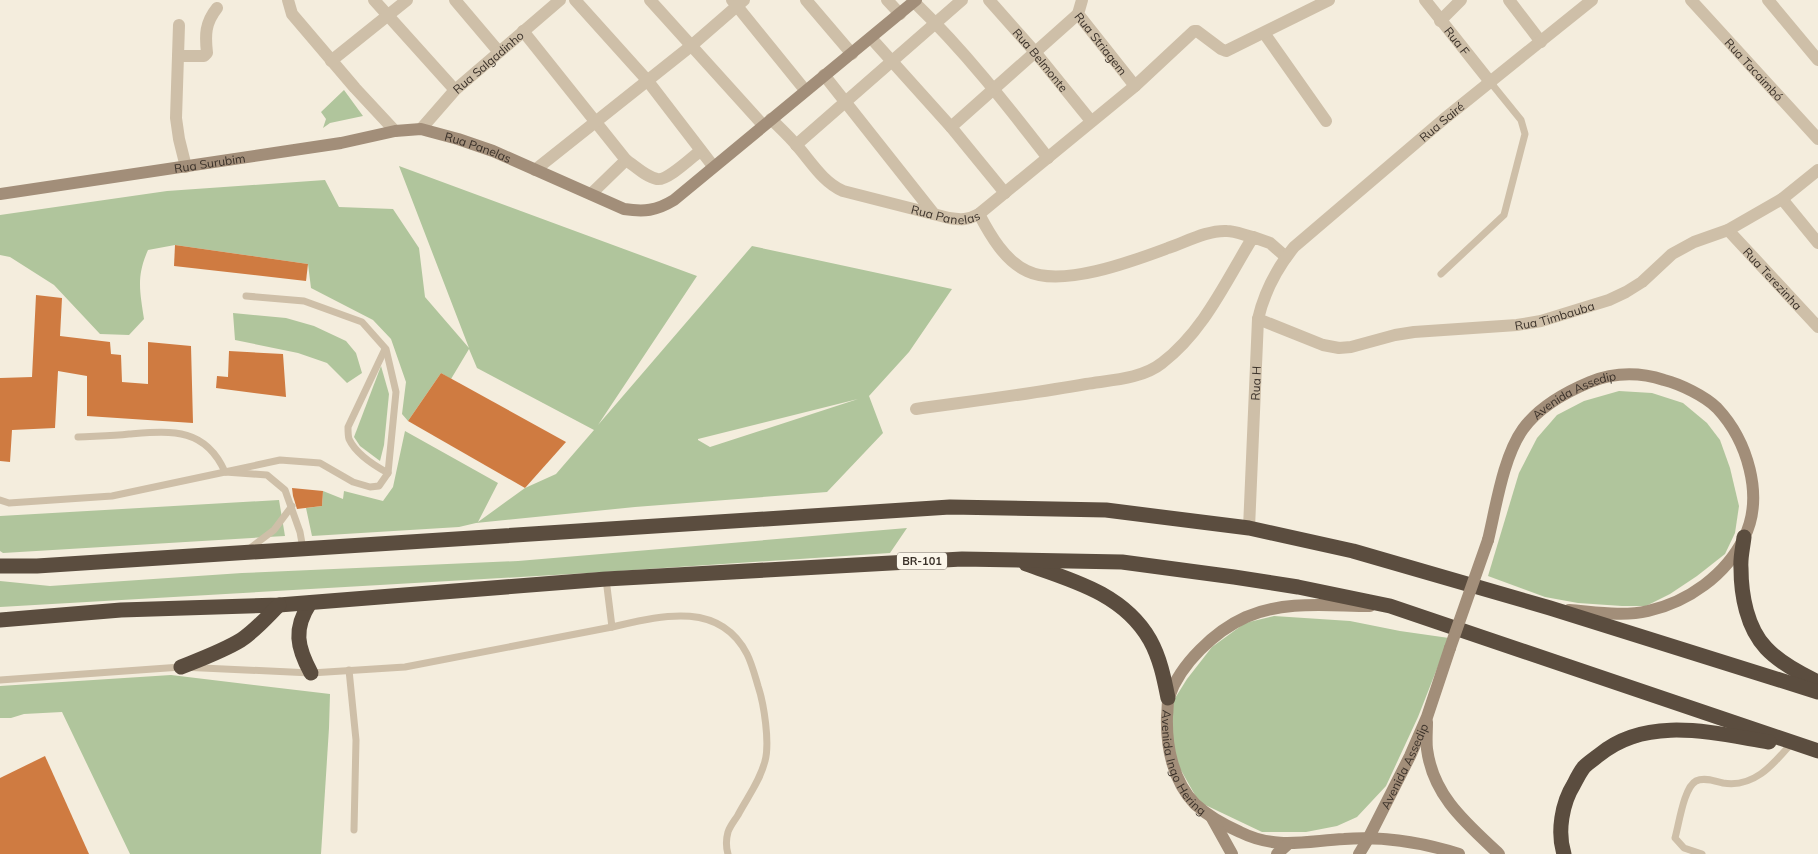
<svg xmlns="http://www.w3.org/2000/svg" width="1818" height="854" viewBox="0 0 1818 854" font-family="Mulish,sans-serif">
	<rect width="100%" height="100%" fill="#f4eddd"/>
	<g fill="#b0c59c" fill-rule="evenodd">
		<path d="M344 90 363 116 330 123 323 128 326 119 321 112Z"/>
		<path d="M399 166 697 276 598 425 752 246 952 289 909 352 869 396 883 433 827 492 635 507 476 523 459 527 312 536 306 508 322 506 323 491 343 499 344 491 383 501 393 487 405 431 498 483 478 522 525 488 556 474 594 430 477 368 469 349 451 379 441 373 408 421 402 414 406 382 391 339 373 320 311 288 308 264 175 245 148 250C136 277 140 291 144 319L129 335 100 334 54 285 10 257 0 255V215L167 191 325 180 339 207 393 209 419 248 425 297 469 348ZM858 399 710 447 698 440V439Z"/>
		<path d="M233 313 286 318 314 326 346 341 356 353 362 373 347 383 327 363 298 353 235 340Z"/>
		<path d="M381 366 389 394 384 445 380 461 360 446 354 437Z"/>
		<path d="M1619 391 1652 393 1683 403 1707 423 1720 440 1730 468 1739 506 1735 533 1725 554 1697 576 1670 594 1646 606H1622L1578 603 1545 597 1488 576 1519 473 1537 438 1557 415 1584 401Z"/>
		<path d="M279 500 285 536 3 553 0 551V516Z"/>
		<path d="M907 528 890 553 588 573 0 607V581L50 586 242 573 518 561Z"/>
		<path d="M1274 616 1350 621 1400 631 1449 638 1418 717 1386 786 1357 817 1337 826 1306 832H1262L1199 802 1170 751 1172 703 1187 679 1212 647 1245 623Z"/>
		<path d="M171 675 330 694 329 728 321 854H130L62 712 24 714 11 718H0V686Z"/>
	</g>
	<g fill="#cf7b41">
		<path d="M175 245 308 264 306 281 174 266Z"/>
		<path d="M36 295 62 298 60 336 110 342 111 354 121 355 122 382 148 384V342L191 346 193 423 87 416V376L58 371 55 428 12 430 10 462 0 461V378L32 377Z"/>
		<path d="M229 351 283 354 286 397 216 388 217 376 228 377Z"/>
		<path d="M441 373 566 442 525 488 408 421Z"/>
		<path d="M292 488 323 491 322 506 297 509 293 496Z"/>
		<path d="M45 756 89 854H0V778Z"/>
	</g>
	<g fill="none" stroke-linecap="round" stroke-linejoin="round">
		<g stroke="#cebfa8" stroke-width="7">
			<path d="M1441 274 1504 215 1525 134 1521 120 1491 83"/>
			<path d="M385 349 348 427C348 431 348 436 349 439 356 454 375 466 388 473"/>
			<path d="M78 437C95 436 112 436 129 434 171 431 205 427 225 472L280 460 320 463 353 482 370 487 379 486 388 473 396 392 386 349 362 322 304 301 246 296"/>
			<path d="M0 500 9 503 112 496 225 472 267 475 285 490 300 532 303 549"/>
			<path d="M249 549 274 530 292 506"/>
			<path d="M612 627C660 616 719 600 747 654 752 664 755 676 758 686 764 704 770 743 765 761 760 781 747 798 738 815 735 820 730 826 728 832 726 839 726 847 728 854"/>
			<path d="M349 670 356 740 354 830"/>
			<path d="M0 680 181 667 311 673 405 667 612 627 606 579"/>
			<path d="M1702 854 1684 848 1675 838C1679 824 1684 787 1696 781 1704 777 1715 781 1723 783 1753 788 1772 766 1790 745"/>
		</g>
		<g stroke="#cebfa8" stroke-width="12">
			<path d="M288 0 292 14 355 88 395 131"/>
			<path d="M374 0 455 90"/>
			<path d="M455 0 499 52"/>
			<path d="M575 0 647 80 713 166"/>
			<path d="M650 0 763 125"/>
			<path d="M732 0 805 90"/>
			<path d="M806 0 852 54"/>
			<path d="M887 0 900 14"/>
			<path id="s1" d="M989 0 1035 52 1091 121"/>
			<path id="s2" d="M1082 0 1078 14 1135 86"/>
			<path id="s3" d="M1425 0 1491 83"/>
			<path d="M1509 0 1541 42"/>
			<path id="s4" d="M1691 0 1818 139"/>
			<path d="M1768 0 1818 60"/>
			<path d="M914 2C964 50 1006 104 1048 158"/>
			<path d="M1440 21 1461 0"/>
			<path d="M523 31 626 160 591 194"/>
			<path d="M1264 33 1326 121"/>
			<path d="M871 38 951 127 1005 193"/>
			<path d="M178 56 179 25"/>
			<path d="M331 61 407 0"/>
			<path d="M824 75 934 214"/>
			<path id="s5" d="M771 119C780 128 790 137 798 147 812 163 823 182 843 191L949 218C961 220 968 220 979 214L1135 86 1194 31H1197L1221 49 1226 51 1329 0"/>
			<path d="M951 127 1078 14"/>
			<path id="s6" d="M421 129 455 90 560 0"/>
			<path d="M796 145 962 0"/>
			<path d="M626 160C635 166 646 177 657 179 667 181 691 158 700 151"/>
			<path d="M186 167 179 139 176 118 178 56H204L207 53C205 35 205 23 217 8"/>
			<path d="M535 170 691 46 744 0"/>
			<path d="M1782 199 1818 243"/>
			<path d="M979 214C990 235 1005 261 1027 271 1062 288 1133 261 1168 248 1186 242 1207 230 1227 231 1235 231 1244 235 1253 237"/>
			<path id="s7" d="M1728 230 1818 327"/>
			<path id="s8" d="M1258 319 1323 345 1339 348 1351 347 1395 335 1414 332 1517 325 1541 321 1609 300 1626 292 1642 282 1672 254 1694 242 1728 230 1782 199 1818 170"/>
			<path d="M916 409C973 401 1030 394 1086 384 1111 380 1142 379 1162 363 1204 331 1226 281 1253 237L1270 243 1286 257"/>
			<path id="s9" d="M1249 528 1258 319C1264 293 1277 268 1294 247L1444 119 1592 0"/>
		</g>
		<g stroke="#a28e79" stroke-width="12">
			<path id="s10" d="M0 194 341 143 395 131 421 129 458 139 493 151 624 209C644 212 656 211 674 200L916 0"/>
			<path id="s11" d="M1488 540C1496 507 1503 457 1523 429 1539 407 1566 392 1590 382 1615 372 1639 372 1664 380 1680 384 1705 396 1717 408 1747 440 1765 496 1744 538 1726 575 1688 602 1648 611 1623 617 1595 612 1569 610"/>
			<path id="s12" d="M1370 606C1328 606 1286 600 1246 617 1215 631 1180 664 1169 697 1167 703 1168 710 1167 716 1166 747 1173 781 1195 804 1208 816 1224 825 1240 832 1276 850 1306 841 1344 839 1384 836 1421 842 1459 854"/>
			<path d="M1427 722C1427 731 1426 740 1427 749 1433 796 1466 823 1499 854"/>
			<path d="M1212 818 1232 854"/>
			<path d="M1277 854 1289 843"/>
			<path id="s13" d="M1359 854 1368 839 1410 756 1427 717 1450 648"/>
		</g>
		<g stroke="#5b4d3f" stroke-width="15">
			<path d="M1744 537C1743 547 1740 558 1741 568 1741 595 1747 628 1766 648 1780 663 1801 674 1818 682"/>
			<path d="M1026 564C1072 580 1124 594 1150 640 1160 658 1164 678 1168 698"/>
			<path d="M0 566H37L950 507 1106 510 1249 528 1353 551 1550 608 1818 692"/>
			<path d="M310 603C293 629 297 647 311 673"/>
			<path d="M0 620 121 610 279 605 606 579 962 559 1122 562 1234 577 1298 587 1390 606 1818 751"/>
			<path d="M181 667C201 659 223 651 241 640 256 630 267 617 279 605"/>
			<path d="M1564 854C1557 832 1562 803 1574 784 1577 778 1580 772 1584 767 1588 763 1594 759 1599 755 1647 715 1713 733 1769 742"/>
		</g>
		<path stroke="#a28e79" stroke-width="12" d="M1450 648 1488 540"/>
	</g>
	<g text-anchor="middle" dominant-baseline="central" stroke-width="4.5" stroke-linejoin="round" paint-order="stroke">
		<rect fill="#fbf6ea" stroke="#746c63" stroke-width="1" x="897" y="552.5" width="50" height="17" rx="4"/>
		<g font-size="11" font-weight="bold" fill="#3a3129">
			<text x="922" y="561">BR-101</text>
		</g>
		<g font-size="12" fill="#3a3129" stroke="#fbf6ea">
			<text stroke="none"><textPath href="#s3" startOffset="52">Rua F</textPath></text>
			<text stroke="none"><textPath href="#s2" startOffset="52">Rua Striagem</textPath></text>
			<text stroke="none"><textPath href="#s1" startOffset="79">Rua Belmonte</textPath></text>
			<text stroke="none"><textPath href="#s6" startOffset="95">Rua Salgadinho</textPath></text>
			<text stroke="none"><textPath href="#s4" startOffset="94">Rua Tacaimbó</textPath></text>
			<text stroke="none"><textPath href="#s9" startOffset="484">Rua Sairé</textPath></text>
			<text stroke="none"><textPath href="#s10" startOffset="486">Rua Panelas</textPath></text>
			<text stroke="none"><textPath href="#s10" startOffset="212">Rua Surubim</textPath></text>
			<text stroke="none"><textPath href="#s5" startOffset="208">Rua Panelas</textPath></text>
			<text stroke="none"><textPath href="#s7" startOffset="66">Rua Terezinha</textPath></text>
			<text stroke="none"><textPath href="#s8" startOffset="305">Rua Timbauba</textPath></text>
			<text stroke="none"><textPath href="#s9" startOffset="145">Rua H</textPath></text>
			<text stroke="none"><textPath href="#s11" startOffset="180">Avenida Assedip</textPath></text>
			<text stroke="none"><textPath href="#s12" startOffset="309">Avenida Ingo Hering</textPath></text>
			<text stroke="none"><textPath href="#s13" startOffset="99">Avenida Assedip</textPath></text>
		</g>
	</g>
</svg>
